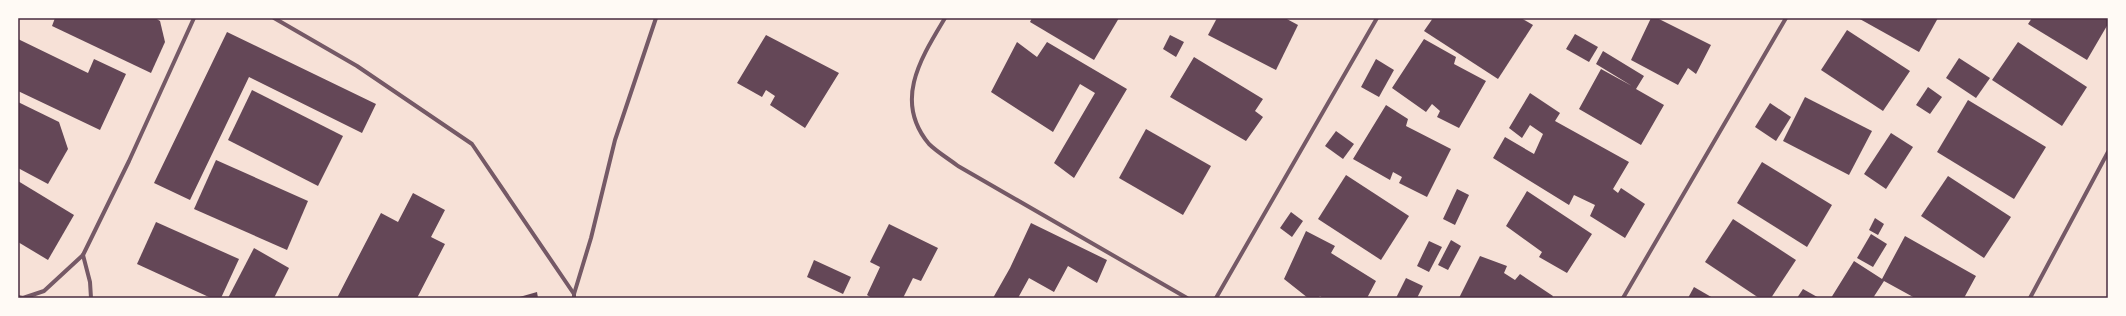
<svg xmlns="http://www.w3.org/2000/svg" width="2126" height="316" viewBox="0 0 2126 316" font-family="'Fira Sans',sans-serif">
	<rect width="100%" height="100%" fill="#f7e1d7"/>
	<g fill="#644757">
		<path d="M55 18H155L160 21 165 42 151 73 52 26Z"/>
		<path d="M1032 18H1119L1094 60 1030 22Z"/>
		<path d="M1217 18H1285L1298 25 1276 70 1208 35Z"/>
		<path d="M1433 18H1521L1533 25 1498 79 1424 31Z"/>
		<path d="M1651 18H1657L1711 45 1696 74 1688 68 1678 85 1631 60Z"/>
		<path d="M1858 18H1938L1919 52Z"/>
		<path d="M2032 18H2108V24L2087 60 2028 24Z"/>
		<path d="M1847 30 1910 71 1883 111 1821 70Z"/>
		<path d="M227 32 376 104 362 133 249 77 190 200 154 183Z"/>
		<path d="M1575 34 1598 47 1589 62 1566 49Z"/>
		<path d="M766 35 839 73 805 128 770 105 775 96 766 90 762 97 737 83Z"/>
		<path d="M1170 35 1184 42 1176 57 1163 49Z"/>
		<path d="M18 39 88 73 94 59 126 74 100 130 18 91Z"/>
		<path d="M1424 39 1456 57 1454 64 1486 81 1459 128 1437 117 1440 111 1432 104 1426 112 1392 88Z"/>
		<path d="M1017 42 1037 57 1047 42 1127 89 1074 178 1054 163 1095 93 1080 84 1053 132 991 92Z"/>
		<path d="M2018 42 2087 87 2062 126 1992 80Z"/>
		<path d="M1603 51 1644 76 1636 89 1664 105 1641 145 1579 109 1601 69 1632 86 1596 64Z"/>
		<path d="M1194 57 1263 99 1255 111 1263 117 1246 141 1170 97Z"/>
		<path d="M1959 58 1990 78 1976 98 1946 78Z"/>
		<path d="M1376 59 1394 70 1379 97 1361 87Z"/>
		<path d="M1928 87 1942 97 1930 114 1916 105Z"/>
		<path d="M252 90 343 136 318 186 228 140Z"/>
		<path d="M1530 93 1560 113 1555 121 1629 162 1613 189 1618 193 1621 188 1645 204 1625 238 1590 216 1595 205 1574 195 1569 205 1493 158 1505 137 1534 154 1543 134 1530 125 1522 138 1509 128Z"/>
		<path d="M1805 97 1872 131 1849 175 1783 141Z"/>
		<path d="M1968 100 2046 147 2014 199 1937 152Z"/>
		<path d="M18 102 59 122 68 149 48 184 18 168Z"/>
		<path d="M1770 103 1791 117 1776 141 1755 127Z"/>
		<path d="M1386 105 1408 119 1406 126 1451 149 1427 197 1399 183 1402 177 1393 172 1390 180 1353 159Z"/>
		<path d="M1146 129 1211 166 1183 215 1119 178Z"/>
		<path d="M1336 131 1354 144 1343 159 1325 146Z"/>
		<path d="M1891 133 1913 147 1886 189 1864 174Z"/>
		<path d="M216 160 308 201 287 250 194 209Z"/>
		<path d="M1762 162 1832 205 1807 247 1737 203Z"/>
		<path d="M1346 175 1409 216 1381 260 1318 219Z"/>
		<path d="M1948 176 2011 217 1984 258 1921 216Z"/>
		<path d="M18 181 74 215 48 260 18 242Z"/>
		<path d="M1457 189 1469 195 1455 225 1443 219Z"/>
		<path d="M1527 191 1592 234 1567 273 1539 257 1542 252 1506 226Z"/>
		<path d="M413 193 445 210 431 237 445 244 417 298H337L381 213 398 222Z"/>
		<path d="M1291 212 1303 221 1292 237 1280 228Z"/>
		<path d="M1875 218 1884 224 1878 235 1869 230Z"/>
		<path d="M1733 219 1796 260 1771 298H1759L1705 262Z"/>
		<path d="M156 222 239 259 221 298H211L137 264Z"/>
		<path d="M1031 223 1107 260 1097 283 1068 266 1054 292 1029 278 1018 298H993L1010 268Z"/>
		<path d="M889 224 938 248 921 281 913 278 903 298H872L867 295 880 267 870 262Z"/>
		<path d="M1306 231 1335 246 1331 253 1376 281 1367 298H1323L1320 296 1318 298H1308L1284 279Z"/>
		<path d="M1871 234 1887 244 1873 267 1857 258Z"/>
		<path d="M1905 236 1976 276 1964 298H1915L1884 281 1873 298H1831L1854 261 1882 279Z"/>
		<path d="M1451 240 1461 246 1448 270 1438 265Z"/>
		<path d="M1429 241 1442 247 1429 272 1417 266Z"/>
		<path d="M254 248 289 268 274 298H228Z"/>
		<path d="M1480 256 1507 266 1504 273 1515 280 1520 274 1553 296 1552 298H1459Z"/>
		<path d="M814 260 851 277 843 294 807 277Z"/>
		<path d="M1406 278 1423 286 1417 298H1396Z"/>
		<path d="M1694 287 1713 298H1688Z"/>
		<path d="M1803 289 1819 298H1797Z"/>
		<path d="M537 292 538 298H516Z"/>
	</g>
	<g fill="none" stroke-linecap="round" stroke-linejoin="round">
		<g stroke="#755966" stroke-width="4">
			<path d="M274 18 357 66 472 144 574 294V298"/>
			<path d="M945 18C921 58 893 101 929 144 937 152 949 159 958 166L1187 298"/>
			<path d="M83 255 90 282 91 298"/>
			<path d="M574 294 591 238 615 140 656 18"/>
			<path d="M18 297 23 298 44 291 83 255 129 161 194 18"/>
			<path d="M1216 298 1377 18"/>
			<path d="M1623 298 1786 18"/>
			<path d="M2030 298 2108 152"/>
		</g>
	</g>
	<rect width="2126" height="316" fill="none" stroke="#fffaf5" stroke-width="38"/>
	<rect x="19" y="19" width="2088" height="278" fill="none" stroke="#4a2c40" stroke-width="1.5"/>
</svg>
